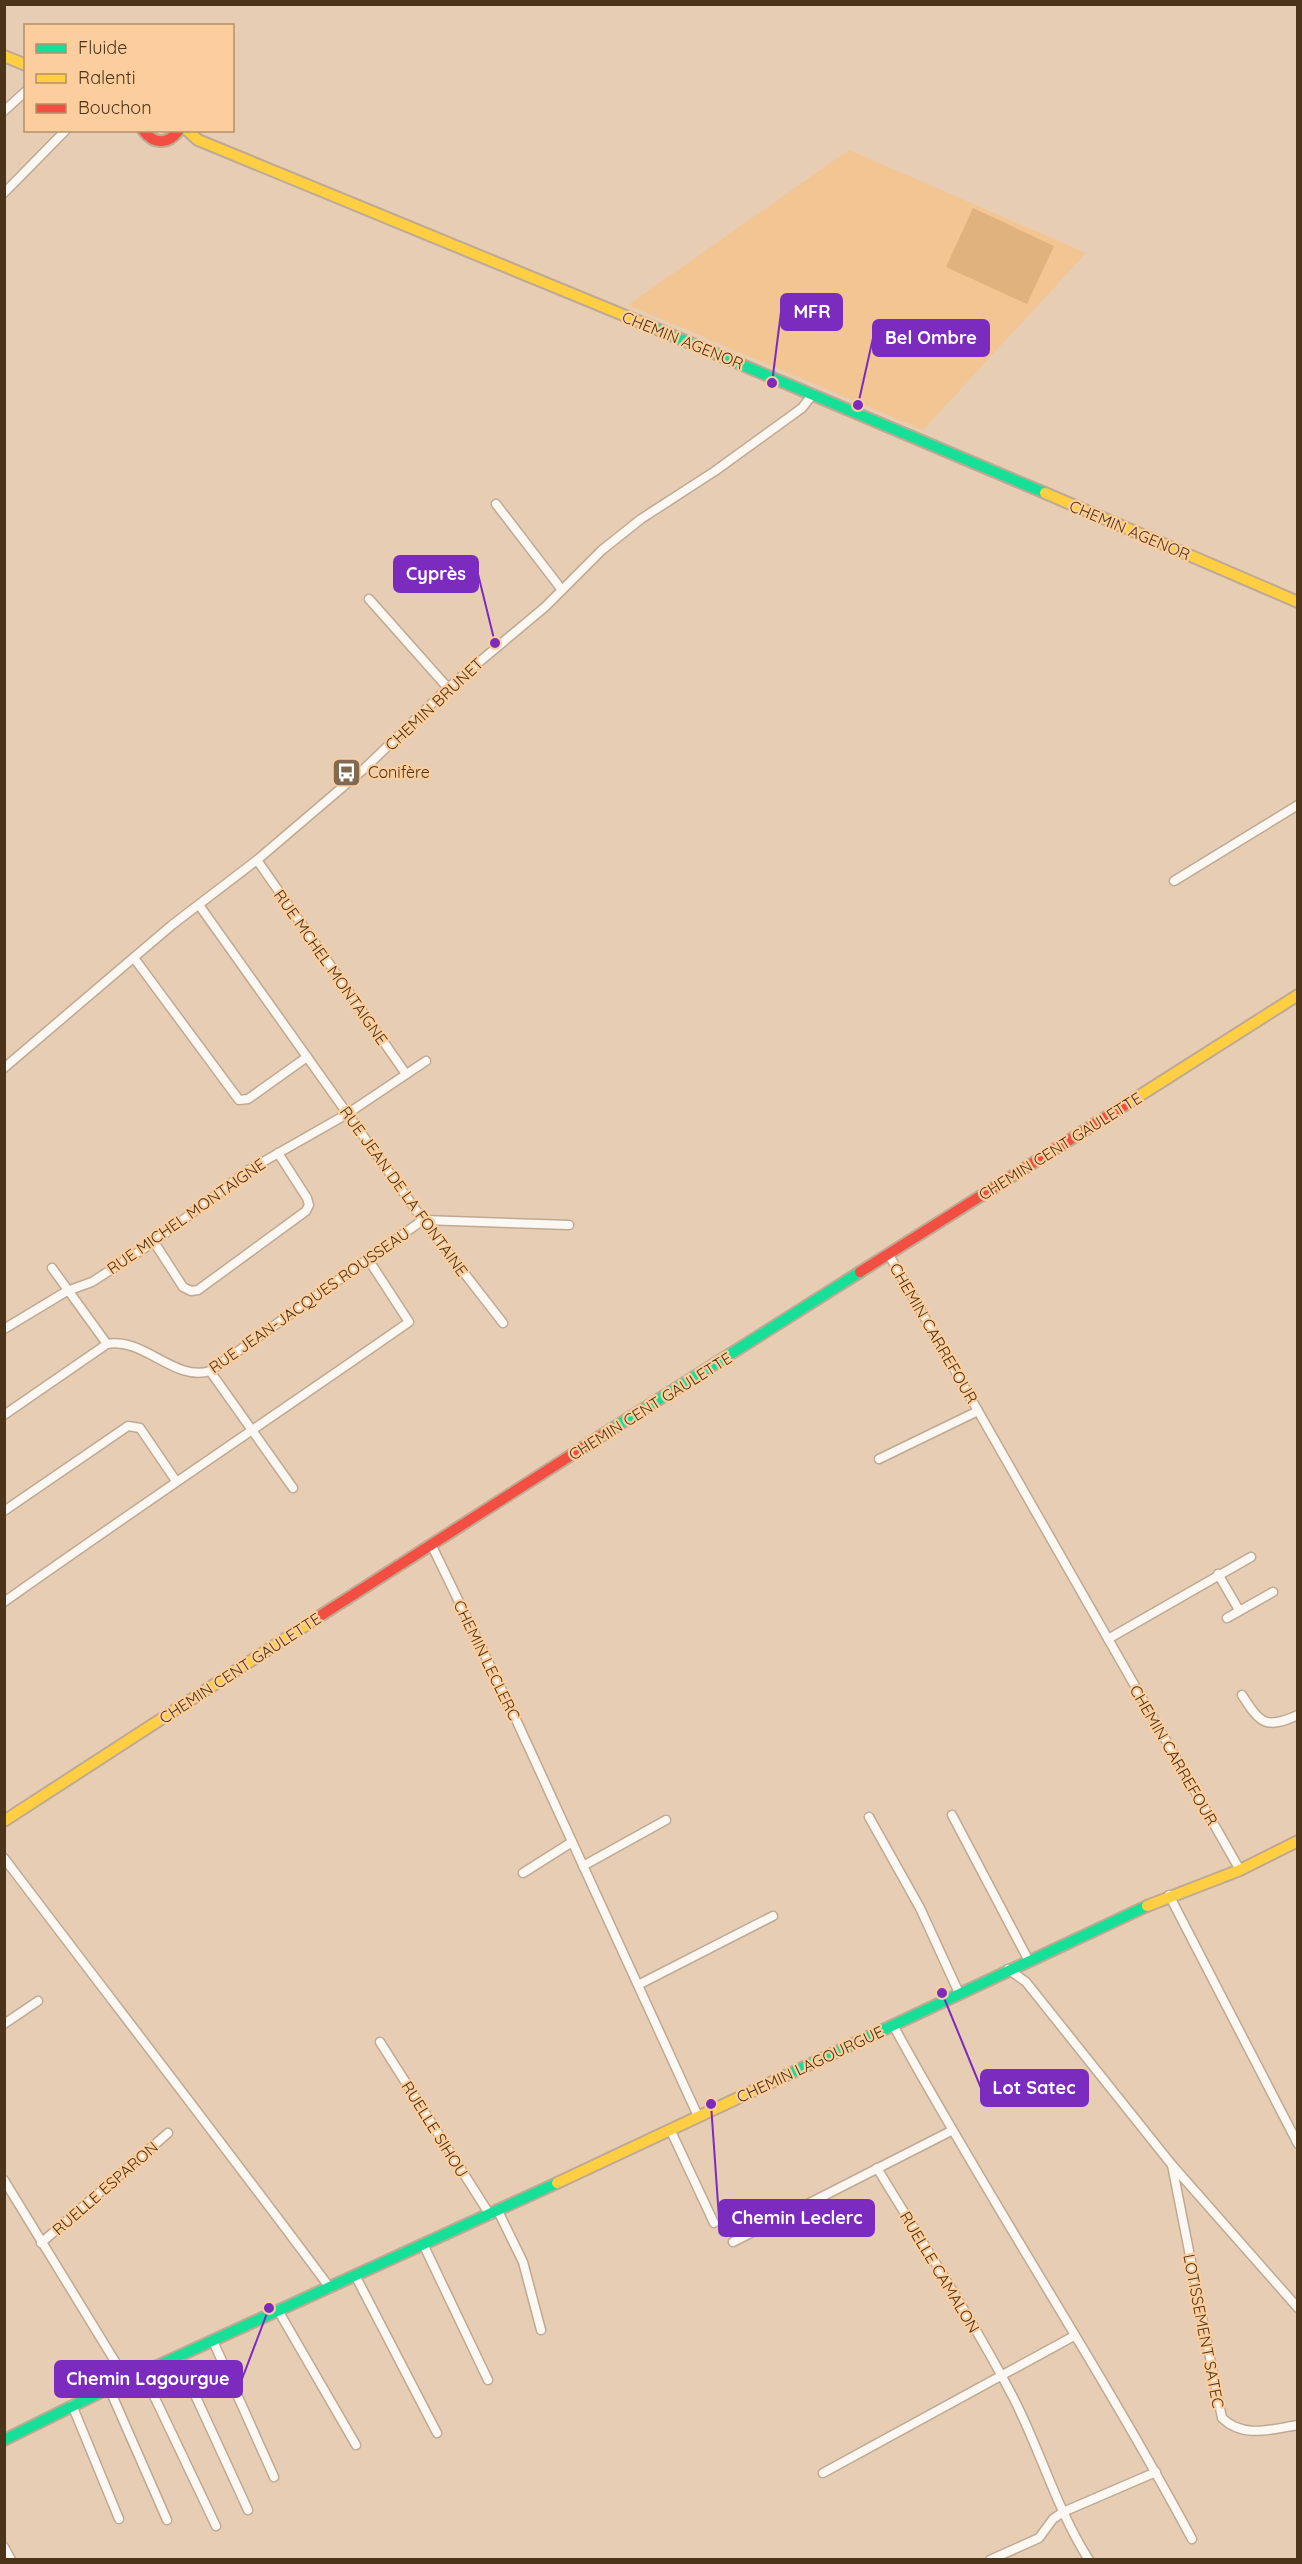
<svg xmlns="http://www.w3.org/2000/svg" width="1302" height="2564" viewBox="0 0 1302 2564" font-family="Quicksand,sans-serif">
	<rect width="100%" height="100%" fill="#e6cdb3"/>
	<path fill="#f3c593" d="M849 150 1086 253 923 430 628 305Z"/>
	<path fill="#e0b27e" d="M973 208 1054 246 1027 304 946 267Z"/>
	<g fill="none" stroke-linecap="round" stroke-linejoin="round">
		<defs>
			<g id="street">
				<path d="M4 111 26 91"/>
				<path d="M4 193 66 130"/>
				<path d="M496 504 562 590"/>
				<path d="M369 599 448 688"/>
				<path d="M257 860 406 1074"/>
				<path d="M1174 881 1298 805"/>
				<path d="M199 905 423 1220 503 1323"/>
				<path d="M134 958 239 1100 248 1099 307 1057"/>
				<path d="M4 1068 172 925 257 860 365 768 448 688 545 607 602 550 641 519 715 471 802 408 813 394"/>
				<path d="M154 1242 183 1287 191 1291 198 1290 306 1211 309 1205 307 1198 278 1153"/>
				<path d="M889 1255 1240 1870"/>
				<path d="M52 1268 107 1344"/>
				<path d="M4 1329 67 1291 92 1282 154 1242 247 1171 347 1114 426 1061"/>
				<path d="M210 1371 293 1488"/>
				<path d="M4 1415 107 1344C144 1337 174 1382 210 1371L423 1220 569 1225"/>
				<path d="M879 1459 978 1411"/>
				<path d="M4 1511 128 1426 140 1428 176 1481"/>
				<path d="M431 1544 513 1713 698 2116"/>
				<path d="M1218 1574 1239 1610"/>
				<path d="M4 1602C138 1507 274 1416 409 1322L368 1259"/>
				<path d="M1227 1618 1273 1592"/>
				<path d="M1108 1639 1251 1557"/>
				<path d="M1242 1695C1260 1723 1265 1730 1298 1715"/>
				<path d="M952 1815 1029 1961"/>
				<path d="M869 1817 920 1908 959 1993"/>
				<path d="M4 1858C113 2002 223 2144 330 2288"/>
				<path d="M583 1866 666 1820"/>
				<path d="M523 1873 572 1842"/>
				<path d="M1169 1895 1298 2144"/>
				<path d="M1008 1969 1026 1982 1172 2165 1298 2308"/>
				<path d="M638 1985 773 1916"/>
				<path d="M4 2024 38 2001"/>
				<path d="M893 2025C988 2199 1098 2364 1192 2539"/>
				<path d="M380 2042 490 2215"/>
				<path d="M670 2129 714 2223"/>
				<path d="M1172 2165 1222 2418C1244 2439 1271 2429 1298 2425"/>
				<path d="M877 2168C923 2244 973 2320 1014 2399 1041 2452 1057 2510 1089 2560"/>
				<path d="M4 2180 127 2381"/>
				<path d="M498 2211 523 2262 541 2330"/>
				<path d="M733 2242 951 2131"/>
				<path d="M41 2243 168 2133"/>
				<path d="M424 2246 488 2380"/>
				<path d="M356 2277 437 2433"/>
				<path d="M279 2312 356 2445"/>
				<path d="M213 2341 274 2477"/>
				<path d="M178 2358 248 2510"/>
				<path d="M143 2373 216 2526"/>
				<path d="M109 2388 167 2520"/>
				<path d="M72 2405 119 2519"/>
				<path d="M823 2473 1074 2336"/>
				<path d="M4 2547 11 2560"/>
				<path d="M990 2560 1039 2538 1053 2519 1063 2512 1156 2472"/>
			</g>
			<g id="fast">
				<path d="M650 326 1045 493"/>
				<path d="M604 1434 860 1272"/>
				<path d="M785 2076 1147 1906"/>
				<path d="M4 2440 109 2388 557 2183"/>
			</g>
			<g id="slow">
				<path d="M4 56 26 65"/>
				<path d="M187 130 198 140 650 326"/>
				<path d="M1045 493 1298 602"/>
				<path d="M1125 1105 1298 995"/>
				<path d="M4 1821 320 1616"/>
				<path d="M1147 1906 1240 1870 1298 1841"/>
				<path d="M557 2183 785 2076"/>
			</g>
			<g id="jam">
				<path d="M143 130C154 145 168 145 179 130"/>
				<path d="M860 1272 1125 1105"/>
				<path d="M320 1616 604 1434"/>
			</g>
		</defs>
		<use href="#street" stroke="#bfa992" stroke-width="11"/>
		<use href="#fast" stroke="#bfa992" stroke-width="14"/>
		<use href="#slow" stroke="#bfa992" stroke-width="14"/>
		<use href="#jam" stroke="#bfa992" stroke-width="14"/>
		<use href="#street" stroke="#fbf8f4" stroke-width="8"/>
		<use href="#fast" stroke="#16e098" stroke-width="10"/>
		<use href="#slow" stroke="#ffcf43" stroke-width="10"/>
		<use href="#jam" stroke="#f24e42" stroke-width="10"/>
	</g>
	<defs>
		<symbol id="bus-square" viewBox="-11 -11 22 22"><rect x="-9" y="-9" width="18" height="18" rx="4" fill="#816a50" stroke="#fcce9d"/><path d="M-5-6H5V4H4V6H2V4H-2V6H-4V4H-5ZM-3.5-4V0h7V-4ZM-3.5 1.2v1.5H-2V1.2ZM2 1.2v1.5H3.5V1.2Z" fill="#fff"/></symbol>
	</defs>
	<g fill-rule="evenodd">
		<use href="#bus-square" x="330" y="756" width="33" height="33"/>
	</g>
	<g text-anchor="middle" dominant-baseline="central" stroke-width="4.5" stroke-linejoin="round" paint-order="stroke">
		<g font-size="16" fill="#4b341a" stroke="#fcce9d">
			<text transform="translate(683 340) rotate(22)">CHEMIN AGENOR</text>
			<text transform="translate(1130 530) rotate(23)">CHEMIN AGENOR</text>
			<text transform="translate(434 704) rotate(-43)">CHEMIN BRUNET</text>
			<text transform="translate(331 967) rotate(55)">RUE MCHEL MONTAIGNE</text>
			<text transform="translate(1060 1146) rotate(-32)">CHEMIN CENT GAULETTE</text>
			<text transform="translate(404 1191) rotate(54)">RUE JEAN DE LA FONTAINE</text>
			<text transform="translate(186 1216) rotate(-35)">RUE MICHEL MONTAIGNE</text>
			<text transform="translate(309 1300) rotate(-35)">RUE JEAN-JACQUES ROUSSEAU</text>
			<text transform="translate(934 1333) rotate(60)">CHEMIN CARREFOUR</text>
			<text transform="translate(650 1406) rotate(-32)">CHEMIN CENT GAULETTE</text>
			<text transform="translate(487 1660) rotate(64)">CHEMIN LECLERC</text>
			<text transform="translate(240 1668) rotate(-33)">CHEMIN CENT GAULETTE</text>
			<text transform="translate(1174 1755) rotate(60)">CHEMIN CARREFOUR</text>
			<text transform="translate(810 2064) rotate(-25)">CHEMIN LAGOURGUE</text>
			<text transform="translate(435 2129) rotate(58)">RUELLE SIHOU</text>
			<text transform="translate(105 2188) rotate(-41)">RUELLE ESPARON</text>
			<text transform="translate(940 2272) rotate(59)">RUELLE CAMALON</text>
			<text transform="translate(1204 2331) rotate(79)">LOTISSEMENT SATEC</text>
		</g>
		<g font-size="16" fill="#4b341a" stroke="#fcce9d" text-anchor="start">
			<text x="368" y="772">Conifère</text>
		</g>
	</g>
	<path fill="none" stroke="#7b2cbf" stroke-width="2" d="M772 383L781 312M858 405L873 338M495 643L478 574M942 1993L981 2088M711 2104L719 2218M269 2308L242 2379"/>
	<g fill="#7b2cbf" stroke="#fcce9d" stroke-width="2">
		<circle cx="772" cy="383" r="6"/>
		<circle cx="858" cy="405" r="6"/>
		<circle cx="495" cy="643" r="6"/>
		<circle cx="942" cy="1993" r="6"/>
		<circle cx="711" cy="2104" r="6"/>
		<circle cx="269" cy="2308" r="6"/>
	</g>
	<g fill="#7b2cbf" stroke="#7b2cbf" stroke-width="2">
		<rect x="781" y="294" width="61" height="36" rx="6"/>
		<rect x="873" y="320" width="116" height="36" rx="6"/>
		<rect x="394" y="556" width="84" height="36" rx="6"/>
		<rect x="981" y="2070" width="107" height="36" rx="6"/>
		<rect x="719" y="2200" width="155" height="36" rx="6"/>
		<rect x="55" y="2361" width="187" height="36" rx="6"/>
	</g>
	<g font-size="18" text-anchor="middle" font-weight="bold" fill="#fff">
		<text x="812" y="318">MFR</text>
		<text x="931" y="344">Bel Ombre</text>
		<text x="436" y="580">Cyprès</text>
		<text x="1034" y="2094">Lot Satec</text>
		<text x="797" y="2224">Chemin Leclerc</text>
		<text x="148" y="2385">Chemin Lagourgue</text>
	</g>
	<rect width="1302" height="2564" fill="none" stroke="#4b341a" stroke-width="12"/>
	<rect x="24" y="24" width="210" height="108" fill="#fcce9d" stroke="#b59069" stroke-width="1.5"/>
	<rect x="36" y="44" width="30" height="9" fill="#16e098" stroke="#b59069" stroke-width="1.5"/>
	<text x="78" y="54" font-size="18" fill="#4b341a">Fluide</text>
	<rect x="36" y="74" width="30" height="9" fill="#ffcf43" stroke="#b59069" stroke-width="1.5"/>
	<text x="78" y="84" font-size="18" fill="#4b341a">Ralenti</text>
	<rect x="36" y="104" width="30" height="9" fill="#f24e42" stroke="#b59069" stroke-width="1.5"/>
	<text x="78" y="114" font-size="18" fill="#4b341a">Bouchon</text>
</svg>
